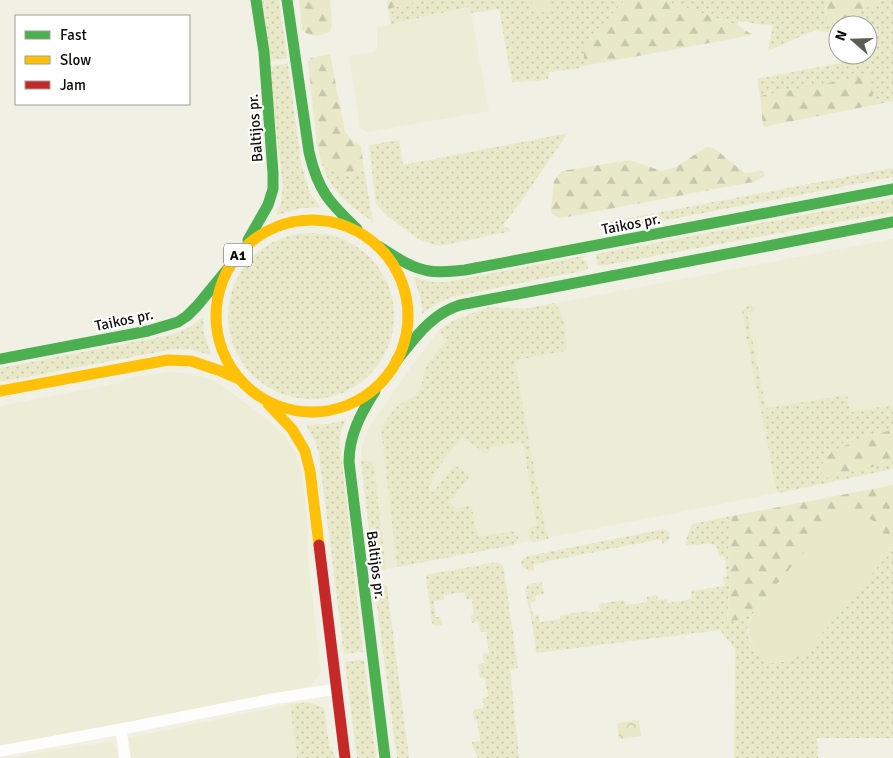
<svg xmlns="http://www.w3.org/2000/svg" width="893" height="758" viewBox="0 0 893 758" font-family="Signika,sans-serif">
	<defs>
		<pattern id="grass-dots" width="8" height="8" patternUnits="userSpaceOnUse" patternTransform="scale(1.25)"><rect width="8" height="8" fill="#e9e9ca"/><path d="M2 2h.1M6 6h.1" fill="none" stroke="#c7c7ac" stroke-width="1.8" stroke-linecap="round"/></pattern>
		<pattern id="forest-firs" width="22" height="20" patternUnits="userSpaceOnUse" patternTransform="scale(1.25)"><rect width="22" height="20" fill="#e9e9ca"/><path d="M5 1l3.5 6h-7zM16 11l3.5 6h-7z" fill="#c7c7ac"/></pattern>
		<pattern id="park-crowns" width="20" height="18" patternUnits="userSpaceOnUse" patternTransform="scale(1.25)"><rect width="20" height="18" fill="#e9e9ca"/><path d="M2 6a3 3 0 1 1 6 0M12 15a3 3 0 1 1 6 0" fill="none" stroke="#c7c7ac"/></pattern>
	</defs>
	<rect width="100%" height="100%" fill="#f0f0e4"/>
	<g fill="#ededd7">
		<path d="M470 7 489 111 374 131 367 132 360 128 349 56 374 52 377 47V27Z"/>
		<path d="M893 239V469L757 497 383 570 377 568 373 565 361 465V449L368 429 412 365 439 330 454 320 503 308 525 309Z"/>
		<path d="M170 372 195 374 215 381 232 393 266 419 284 435 296 453 302 474 307 518 308 560 321 671 319 676 310 686 294 690 0 746V406L120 383 130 377Z"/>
		<path d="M290 704 297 758H131L128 738Z"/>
		<path d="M108 742 112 743 115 747 118 758H7Z"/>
	</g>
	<g fill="url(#grass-dots)">
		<path d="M260 0H279L287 58 268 62Z"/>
		<path d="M422 0H531L538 14 549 9 547 0H625L584 45V66L576 69 549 72 548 79 538 81 512 82 499 9 471 13 469 7 391 24 388 9Z"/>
		<path d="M664 0H827L825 3 828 25 882 1 881 0H893V101L874 105 869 76 760 96 757 79 872 57 868 37V25H838V34L815 30 768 51 773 25 757 24 739 21 737 25Z"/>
		<path d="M288 63 301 163 310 193 320 207 302 208 276 215 281 203 283 186 268 67Z"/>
		<path d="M568 133 517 207 503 225 512 231 439 246 420 240 387 216 376 204 369 145 399 140 403 165Z"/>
		<path d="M322 165C336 172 350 179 364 169L373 222C351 206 331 192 322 165Z"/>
		<path d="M893 168V177L604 232 603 223Z"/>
		<path d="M893 198V212L601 266 597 264 596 254Z"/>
		<circle cx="311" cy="316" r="83"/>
		<path d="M583 256V260L587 261 588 270 540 279 452 297 438 303 422 314C423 302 418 288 413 277L432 282H446Z"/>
		<path d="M554 303C566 314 565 336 567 351L521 359 515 364 545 528 549 539 533 542C529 536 526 534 530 527L537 526 523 444 521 442 491 447 487 455 463 437C449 453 435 468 429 489L433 492 455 465 470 476 450 502 456 509 471 505 478 537 514 531 518 537V541L514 545 397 567 381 428 394 409 398 405 415 396 422 383 425 368 446 340 439 330 454 320 489 307 525 309Z"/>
		<path d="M753 305 755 307V310L752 312 747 313 766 408 847 395 850 412 893 405V430L865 436 866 468 893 462V469L779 493 776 488 742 313C744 308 747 306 753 305Z"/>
		<path d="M203 318 204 334 211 355 190 349H174L0 382V368L170 335 186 329Z"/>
		<path d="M346 420 341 430 340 443 363 652 344 654 319 455 316 443 306 425 327 424Z"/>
		<path d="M361 459 370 461 374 466 386 570H381L373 565Z"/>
		<path d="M732 516 728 550 730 580 727 620H741L755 610C753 614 750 619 748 624 744 641 760 654 771 663L787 661 806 652 881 563 884 549 893 551V738H817L818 758H734L735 649 720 630 536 653 532 622 525 590C527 583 535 583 542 582L544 594 535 596 536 601 530 602 533 616 538 615 540 622 560 619V615L589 611V613L600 611 599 604 624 600 626 605 647 602V597L657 595 658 600 667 599 668 603 692 599 691 591 724 586 723 577 727 576 724 556 719 557 717 547 709 543 690 546 686 545V541L692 524Z"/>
		<path d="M665 529 669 532 670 536 669 540 663 544 661 539 534 564V570L529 571 522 567 521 561 528 556Z"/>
		<path d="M497 562 503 566 504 571 518 668 510 670 519 758H478L473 748 472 742 480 741 477 720H474L473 710 484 708 482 698 488 697 485 678H480L478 664 484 663 483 654 489 653 486 632H480L479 622 472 623 471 615H474L472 599H466L465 592 444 595V600L434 601 436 617H441L442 625 434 626 432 623 426 575Z"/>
		<path d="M384 584 387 587 409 758H397L375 591 376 589Z"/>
		<path d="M364 659 376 758H357L345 662Z"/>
		<path d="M308 702 324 708 329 745 336 758H297L290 704Z"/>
	</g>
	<g fill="url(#forest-firs)">
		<path d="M299 0H330L332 23 330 32C320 35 311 39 302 30Z"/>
		<path d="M387 0H422L388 9Z"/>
		<path d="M531 0H547L549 9 538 14Z"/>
		<path d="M625 0H664L737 25 753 35 584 66V45Z"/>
		<path d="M827 0H881L882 1 828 25 825 3Z"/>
		<path d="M330 54 345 132 352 140 361 146 364 169C349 180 337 172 322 165L317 144 308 62 311 58Z"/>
		<path d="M870 75 874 105 763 127 760 96Z"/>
		<path d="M706 147 714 148 745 173 763 171 765 176 753 182 561 218 553 215 551 211 554 181 562 171 629 160 662 171 676 167Z"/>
		<path d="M893 430V462L827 478 822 473 823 461 832 452 865 436Z"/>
		<path d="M893 485V551L884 549V534L832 519 755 610 741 620 727 621 730 580 728 550 732 516Z"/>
	</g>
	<path fill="url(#park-crowns)" d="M639 720 641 736 619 739 617 723Z"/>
	<path fill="#e9e9ca" d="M847 512 861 514 875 522 884 534V549L881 563 806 652 787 661 771 663 757 652 750 639 748 626 755 610 832 519Z"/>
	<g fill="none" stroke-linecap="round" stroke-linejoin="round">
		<g stroke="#fdfdfb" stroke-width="11">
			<path d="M121 729 125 758"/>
			<path d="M0 751 127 728 272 699 337 689"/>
		</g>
		<g stroke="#4caf50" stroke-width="11">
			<path d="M287 0 309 152C318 191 329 202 357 229"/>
			<path d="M248 240 268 205 273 189V173L264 52 256 0"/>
			<path d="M378 246C394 256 410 268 429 271 441 273 453 271 465 270L893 189"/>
			<path d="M0 359 148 331 178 322 187 316 197 306 230 266"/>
			<path d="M397 360C415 338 431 314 460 305L893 222"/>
			<path d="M375 391C361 413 349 435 349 462L385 758"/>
		</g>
		<g stroke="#ffc107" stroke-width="11">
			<circle cx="312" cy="316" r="96"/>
			<path d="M0 391 168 360 191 361 218 370 239 379"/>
			<path d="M268 404 292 429 305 451 310 471 319 545"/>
		</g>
		<path stroke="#c62828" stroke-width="11" d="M319 545 345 758"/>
	</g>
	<g text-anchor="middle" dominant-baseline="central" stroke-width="4.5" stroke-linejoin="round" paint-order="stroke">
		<rect fill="#fff" stroke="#565551" stroke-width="1" x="224" y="243.5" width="28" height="23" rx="4"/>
		<g font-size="14" font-weight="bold" fill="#0d0c06">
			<text x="238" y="255">A1</text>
		</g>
		<g font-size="15" fill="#0d0c06" stroke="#fff">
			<text transform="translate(255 128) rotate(-94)">Baltijos pr.</text>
			<text transform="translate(631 224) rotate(-11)">Taikos pr.</text>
			<text transform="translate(124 320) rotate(-12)">Taikos pr.</text>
			<text transform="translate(376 565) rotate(83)">Baltijos pr.</text>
		</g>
	</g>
	<rect x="15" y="15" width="175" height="90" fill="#ffffff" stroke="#9e9e9b"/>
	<rect x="25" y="31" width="25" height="8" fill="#4caf50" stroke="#9e9e9b"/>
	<text x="60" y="40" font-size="15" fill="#0d0c06">Fast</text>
	<rect x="25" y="56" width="25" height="8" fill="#ffc107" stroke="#9e9e9b"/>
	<text x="60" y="65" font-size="15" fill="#0d0c06">Slow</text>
	<rect x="25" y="81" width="25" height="8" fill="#c62828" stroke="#9e9e9b"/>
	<text x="60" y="90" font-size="15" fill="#0d0c06">Jam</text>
	<g transform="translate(853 40) rotate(290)"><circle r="24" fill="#ffffff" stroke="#9e9e9b"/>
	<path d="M0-4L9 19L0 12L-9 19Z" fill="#5c5c54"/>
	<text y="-8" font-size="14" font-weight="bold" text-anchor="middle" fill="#0d0c06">N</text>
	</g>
</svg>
